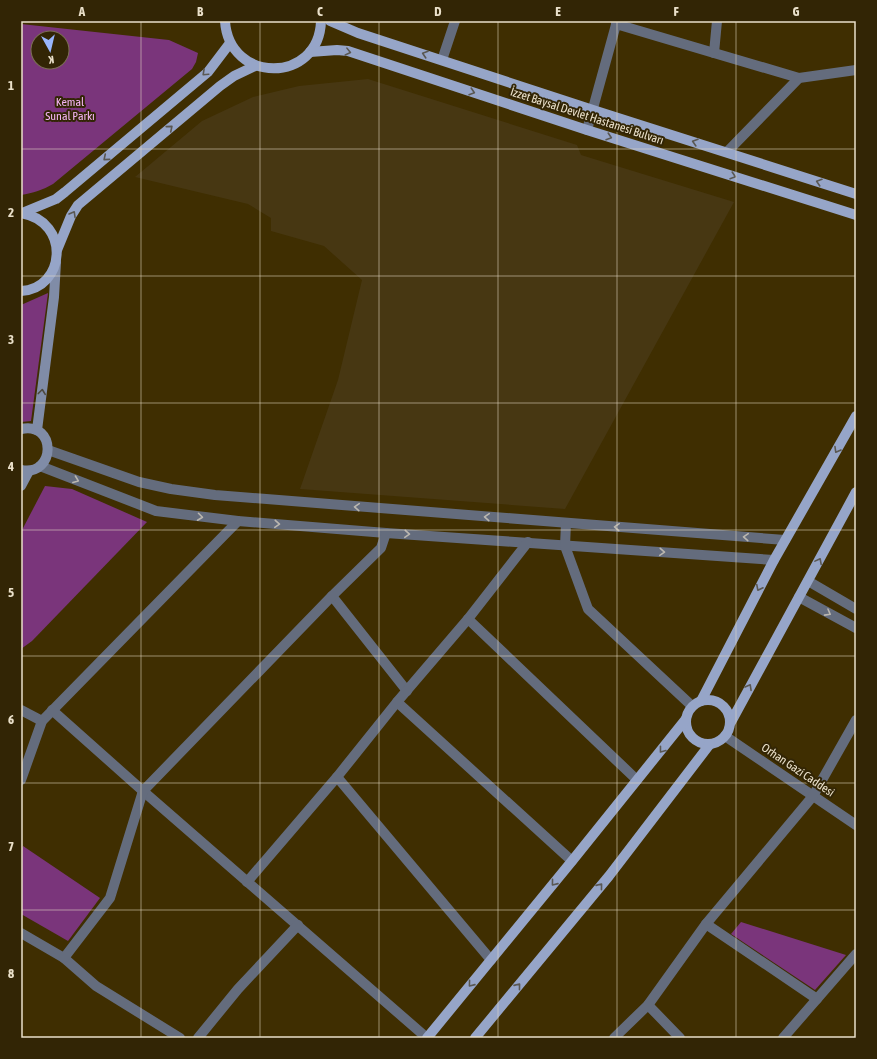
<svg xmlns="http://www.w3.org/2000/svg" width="877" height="1059" viewBox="0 0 877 1059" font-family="'Asap Condensed',sans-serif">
	<rect width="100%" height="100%" fill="#3f2e01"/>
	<path fill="#473712" d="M368 79 577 145 581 155 734 202 565 509 300 489 338 380 362 280 324 246 271 231V218L248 204 135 177 202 121 253 97 299 86Z"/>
	<g fill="#7a357b" fill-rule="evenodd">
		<path d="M21 24 169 40 198 53 196 62 192 69 53 184C43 190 33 193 21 195ZM38 38H62V62H38Z"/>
		<path d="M48 293 31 421 21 422V305Z"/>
		<path d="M45 486 72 489 147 522 32 641 21 649V532Z"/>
		<path d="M23 846 100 898 68 941 21 914V851Z"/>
		<path d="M741 922 846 955 815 990 731 934Z"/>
	</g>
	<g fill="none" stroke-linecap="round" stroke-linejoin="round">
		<g stroke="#646c7d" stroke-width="10">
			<path d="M616 24 799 78"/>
			<path d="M714 53 717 21"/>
			<path d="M442 60 455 21"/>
			<path d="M587 130 617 21"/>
			<path d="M727 152 799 78 856 70"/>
			<path d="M48 450 139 482 171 489 215 495 785 540"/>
			<path d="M40 466 156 511 238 521 386 533 774 560"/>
			<path d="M566 523 565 546 588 609 692 706"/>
			<path d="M808 581 856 609"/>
			<path d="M332 596 407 691"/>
			<path d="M799 597 856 628"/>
			<path d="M468 619 637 780"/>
			<path d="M397 702 572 861"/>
			<path d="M21 710 42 721"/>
			<path d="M52 710 143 791 427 1038"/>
			<path d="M725 736 856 825"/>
			<path d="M337 777 491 960"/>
			<path d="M21 780 42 721 238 521"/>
			<path d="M247 882 337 777 397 702 468 619 528 542"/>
			<path d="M706 924 817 999"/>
			<path d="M21 933 64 958 96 986 180 1038"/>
			<path d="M64 958 110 898 143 791 332 596 381 548 386 533"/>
			<path d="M648 1005 680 1038"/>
			<path d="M198 1038 238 989 298 925"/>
			<path d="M614 1038 648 1005 706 924 813 796 856 720"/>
			<path d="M783 1038 856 954"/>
		</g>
		<g stroke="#808ca7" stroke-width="10">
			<path d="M21 429C57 421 56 477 21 470"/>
			<path d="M37 430 54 297 56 262"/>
			<path d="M21 486 29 471"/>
		</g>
		<g stroke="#96a5c8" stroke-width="10">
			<path d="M225 21C229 84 319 84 321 21"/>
			<path d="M330 21 358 33 593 110 856 194"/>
			<path d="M310 52 337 50 348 51 587 130 856 215"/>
			<path d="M21 213C72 222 65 289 21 291"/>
			<path d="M22 213 56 199 65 192 208 72 230 43"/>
			<path d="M57 250 71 216 78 205 220 86 234 76 255 66"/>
			<circle cx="708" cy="722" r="22"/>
			<path d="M701 701 774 560 856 416"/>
			<path d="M731 722 856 492"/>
			<path d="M427 1038 572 861 686 719"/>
			<path d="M475 1038 609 876 710 744"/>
		</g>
	</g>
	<defs><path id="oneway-chevron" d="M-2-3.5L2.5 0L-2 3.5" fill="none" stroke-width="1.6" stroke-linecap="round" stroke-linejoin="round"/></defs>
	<g stroke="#5a5853">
		<use href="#oneway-chevron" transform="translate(348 52) rotate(14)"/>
		<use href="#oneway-chevron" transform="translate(425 54) rotate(-162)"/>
		<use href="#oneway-chevron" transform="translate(205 73) rotate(137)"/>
		<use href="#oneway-chevron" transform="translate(472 92) rotate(18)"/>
		<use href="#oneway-chevron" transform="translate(170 128) rotate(-40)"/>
		<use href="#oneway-chevron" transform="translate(609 137) rotate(18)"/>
		<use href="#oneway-chevron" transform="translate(695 142) rotate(-163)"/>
		<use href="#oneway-chevron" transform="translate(106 158) rotate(140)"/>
		<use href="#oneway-chevron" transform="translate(733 176) rotate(18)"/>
		<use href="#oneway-chevron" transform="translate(819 182) rotate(-162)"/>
		<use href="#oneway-chevron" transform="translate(73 214) rotate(-60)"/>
		<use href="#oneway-chevron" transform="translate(837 450) rotate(120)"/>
		<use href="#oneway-chevron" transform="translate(819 561) rotate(-62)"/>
		<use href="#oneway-chevron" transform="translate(759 588) rotate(117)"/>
		<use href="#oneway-chevron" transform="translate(749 687) rotate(-61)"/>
		<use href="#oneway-chevron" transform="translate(662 750) rotate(128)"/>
		<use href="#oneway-chevron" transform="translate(554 883) rotate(129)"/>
		<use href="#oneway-chevron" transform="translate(600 886) rotate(-51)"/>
		<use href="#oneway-chevron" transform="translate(471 984) rotate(129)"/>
		<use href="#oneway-chevron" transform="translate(518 986) rotate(-51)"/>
	</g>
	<use stroke="#4d493e" href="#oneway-chevron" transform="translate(42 392) rotate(-83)"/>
	<g stroke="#bbb7af">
		<use href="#oneway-chevron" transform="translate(76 480) rotate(21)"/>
		<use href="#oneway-chevron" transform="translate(357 507) rotate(-176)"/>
		<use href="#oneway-chevron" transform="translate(200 517) rotate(7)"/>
		<use href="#oneway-chevron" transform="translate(487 517) rotate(-176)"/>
		<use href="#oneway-chevron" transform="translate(277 524) rotate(4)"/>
		<use href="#oneway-chevron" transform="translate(617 527) rotate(-176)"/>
		<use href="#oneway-chevron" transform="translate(407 534) rotate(4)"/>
		<use href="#oneway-chevron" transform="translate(746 537) rotate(-176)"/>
		<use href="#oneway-chevron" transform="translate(662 552) rotate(4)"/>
		<use href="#oneway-chevron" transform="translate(828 613) rotate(29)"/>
	</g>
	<path fill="none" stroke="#eae0ca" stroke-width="1" stroke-opacity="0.55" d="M141 21V1038M260 21V1038M379 21V1038M498 21V1038M617 21V1038M736 21V1038M21 149H856M21 276H856M21 403H856M21 530H856M21 656H856M21 783H856M21 910H856"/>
	<g text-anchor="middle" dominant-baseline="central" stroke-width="4" stroke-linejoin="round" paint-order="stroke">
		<g font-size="12" fill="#f5b5f5" stroke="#322505">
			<text x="70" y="102">Kemal<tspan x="70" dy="14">Sunal Parkı</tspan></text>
		</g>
		<g font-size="12" fill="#eae0ca" stroke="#322505">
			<text transform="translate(587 116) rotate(18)">İzzet Baysal Devlet Hastanesi Bulvarı</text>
			<text transform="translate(798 770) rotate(34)">Orhan Gazi Caddesi</text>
		</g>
	</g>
	<rect width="877" height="1059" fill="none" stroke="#322505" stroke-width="44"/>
	<g transform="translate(50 50) rotate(172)"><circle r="19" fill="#322505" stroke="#7c7054"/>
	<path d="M0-3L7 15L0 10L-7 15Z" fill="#98b6fd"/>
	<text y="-6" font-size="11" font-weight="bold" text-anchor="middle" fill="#eae0ca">K</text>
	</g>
	<rect x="22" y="22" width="833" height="1015" fill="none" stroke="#eae0ca" stroke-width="1.5"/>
	<g font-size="13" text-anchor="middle" font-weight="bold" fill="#eae0ca">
		<text x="82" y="16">A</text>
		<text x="200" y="16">B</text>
		<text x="320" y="16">C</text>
		<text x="438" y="16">D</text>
		<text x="558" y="16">E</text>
		<text x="676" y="16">F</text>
		<text x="796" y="16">G</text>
		<text x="11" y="90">1</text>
		<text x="11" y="217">2</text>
		<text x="11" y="344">3</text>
		<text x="11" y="471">4</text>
		<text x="11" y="597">5</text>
		<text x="11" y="724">6</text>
		<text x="11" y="851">7</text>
		<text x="11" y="978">8</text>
	</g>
</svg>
